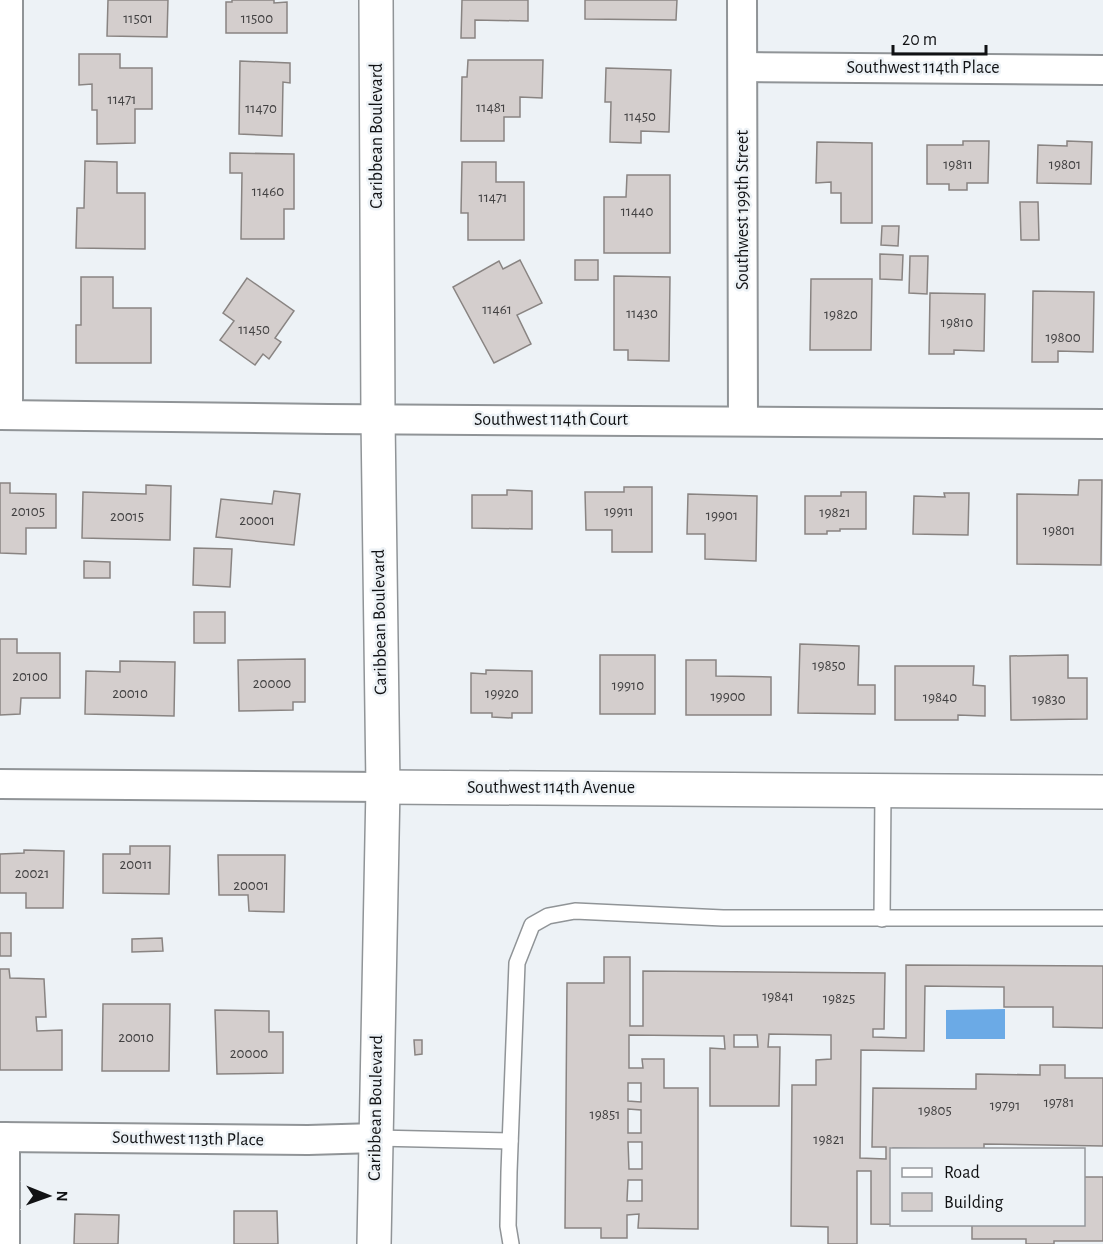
<svg xmlns="http://www.w3.org/2000/svg" width="1103" height="1244" viewBox="0 0 1103 1244" font-family="'Alegreya Sans',sans-serif">
	<rect width="100%" height="100%" fill="#edf2f6"/>
	<path fill="#6baae6" d="M1005 1009V1039H946V1010Z"/>
	<g fill="#d4cecd" stroke="#898482" stroke-width="1.5" fill-rule="evenodd">
		<path d="M108 0H168L167 37 107 36Z"/>
		<path d="M232 0H274V3L287 2V33H226V2H232Z"/>
		<path d="M462 0H528V21L475 20V38H461Z"/>
		<path d="M585 0H677L676 20 585 19Z"/>
		<path d="M79 54H120V68H152V109H135V143L97 144V110H92V84L79 85Z"/>
		<path d="M468 60H543L542 98 520 97V117H504V141H461L462 77H467Z"/>
		<path d="M240 61 290 63V83L283 82 282 136 239 134Z"/>
		<path d="M606 68 671 70 669 132 641 131V143L610 142 611 102H605Z"/>
		<path d="M963 141H989L988 183H967V190H949V184H927V145H963Z"/>
		<path d="M1067 141 1092 142 1091 184 1037 183 1038 145 1067 146Z"/>
		<path d="M817 142 872 143V223H841V193H831V182L816 183Z"/>
		<path d="M230 153 294 154V209H284V239H241L242 173H230Z"/>
		<path d="M85 161 117 162V193H145V249L76 248 77 208H84Z"/>
		<path d="M462 162H496V182H524V240H468V213H461Z"/>
		<path d="M627 175H670V253H604V197H626Z"/>
		<path d="M1020 202H1038L1039 240H1021Z"/>
		<path d="M882 226H899L898 246 881 245Z"/>
		<path d="M880 254 903 255 902 280 880 279Z"/>
		<path d="M910 256H928L927 294 909 293Z"/>
		<path d="M520 260 542 303 517 315 531 344 494 363 453 287 499 261 503 269Z"/>
		<rect x="575" y="260" width="23" height="20"/>
		<path d="M614 276 670 277 669 361 628 360V350H614Z"/>
		<path d="M81 277H113V308H151V363H76V325H81Z"/>
		<path d="M247 278 294 311 275 338 281 342 269 359 263 354 255 365 220 340 234 321 223 313Z"/>
		<path d="M811 279H872L871 350H810Z"/>
		<path d="M1033 291 1094 292 1093 352 1058 351V362H1032Z"/>
		<path d="M930 293 985 294 984 351 954 350V354H929Z"/>
		<path d="M1079 480H1102L1101 565 1017 564V494L1078 495Z"/>
		<path d="M0 483H10V493L56 494V528H26V554L0 553Z"/>
		<path d="M146 485 171 486 170 540 82 538 83 492 146 494Z"/>
		<path d="M624 487H652V552H612V530H586L585 492H624Z"/>
		<path d="M507 490 532 491V529L472 528V495H507Z"/>
		<path d="M274 491 300 494 294 545 216 537 221 499 272 504Z"/>
		<path d="M841 492H866V529H840V531H827V534H805V496H841Z"/>
		<path d="M944 493H969L968 535 913 534 914 496 945 497Z"/>
		<path d="M688 494 757 496 756 561 705 559V534H687Z"/>
		<path d="M194 548 232 549 230 587 193 585Z"/>
		<path d="M84 561 110 562V578H84Z"/>
		<rect x="194" y="612" width="31" height="31"/>
		<path d="M0 639H17V653H60V698H21L20 714 0 715Z"/>
		<path d="M800 644 859 646 858 685H875V714L798 713Z"/>
		<rect x="600" y="655" width="55" height="59"/>
		<path d="M1068 655V678H1087V719L1011 720 1010 656Z"/>
		<path d="M305 659V702H293V710L239 711 238 660Z"/>
		<path d="M686 660H716V676L771 677V715H686Z"/>
		<path d="M120 661 175 662 174 716 85 714 86 671 120 672Z"/>
		<path d="M895 666H974L973 685 985 686V716L958 715V720H895Z"/>
		<path d="M486 670 532 671V713H512V718L492 717V713H471V673L486 674Z"/>
		<path d="M130 846H170L169 894 103 893V854H130Z"/>
		<path d="M24 850 64 851 63 908H26V893H0V854L24 853Z"/>
		<path d="M218 855H285L284 912 249 911 248 895H219Z"/>
		<rect x="0" y="933" width="11" height="23"/>
		<path d="M162 938 163 951 132 952V939Z"/>
		<path d="M604 957H630V1026H643V971L885 973 884 1029H873V1037L906 1038V965L1103 966V1028L1053 1027V1007H1004V987L925 986 924 1051 861 1050 860 1158 886 1159V1147H872L873 1088 976 1089V1074L1040 1075V1065H1065V1078H1103V1146L984 1144V1150L893 1148 892 1150V1224H1084V1177H1103V1241H1054V1244H1026V1239H972V1225L871 1224V1171H857V1244H828V1227L791 1226 792 1085H816V1060L831 1059V1035L769 1034 768 1047H780L779 1106H710V1048L725 1049 724 1036 629 1035V1068H643L642 1059H664V1088H698V1229L638 1228 639 1214 627 1215V1238H601V1228H565L567 983H604ZM734 1035H757L758 1047H734ZM628 1083H641V1102L628 1101ZM628 1109 641 1110V1133H628ZM628 1142H642V1169H629ZM628 1180H642V1201H627Z"/>
		<path d="M0 969H9L10 978 44 979 46 1017H36L37 1031 62 1030V1070H0Z"/>
		<path d="M103 1004H170L169 1071H102Z"/>
		<path d="M215 1010 269 1011V1032H283V1073L217 1074Z"/>
		<path d="M414 1040H422V1054L415 1055Z"/>
		<path d="M234 1211H277L278 1244H234Z"/>
		<path d="M75 1214 119 1215 118 1244H74Z"/>
	</g>
	<g fill="none" stroke-linecap="round" stroke-linejoin="round">
		<defs>
			<g id="lane">
				<path d="M882 919 883 790"/>
				<path d="M376 1138 510 1141"/>
				<path d="M511 1244 508 1226 509 1172 517 963 532 925 548 916 575 911 723 918H1103"/>
			</g>
			<g id="street">
				<path d="M742 0 743 421"/>
				<path d="M743 67 1103 70"/>
				<path d="M0 415 328 419 1103 424"/>
				<path d="M8 415V0"/>
				<path d="M0 784 383 787"/>
				<path d="M0 1137 308 1140 376 1138"/>
				<path d="M5 1244V1137"/>
			</g>
			<g id="secondary">
				<path d="M383 787 1103 792"/>
				<path d="M374 1244 383 787 378 419 376 0"/>
			</g>
		</defs>
		<use href="#lane" stroke="#909497" stroke-width="18"/>
		<use href="#street" stroke="#909497" stroke-width="32"/>
		<use href="#secondary" stroke="#909497" stroke-width="36"/>
		<use href="#lane" stroke="#fff" stroke-width="15"/>
		<use href="#street" stroke="#fff" stroke-width="28"/>
		<use href="#secondary" stroke="#fff" stroke-width="33"/>
	</g>
	<g text-anchor="middle" dominant-baseline="central" stroke-width="5" stroke-linejoin="round" paint-order="stroke">
		<g font-size="15" fill="#424142">
			<text x="138" y="18">11501</text>
			<text x="257" y="18">11500</text>
			<text x="122" y="99">11471</text>
			<text x="491" y="107">11481</text>
			<text x="261" y="108">11470</text>
			<text x="640" y="116">11450</text>
			<text x="958" y="164">19811</text>
			<text x="1065" y="164">19801</text>
			<text x="268" y="191">11460</text>
			<text x="493" y="197">11471</text>
			<text x="637" y="211">11440</text>
			<text x="497" y="309">11461</text>
			<text x="642" y="313">11430</text>
			<text x="841" y="314">19820</text>
			<text x="957" y="322">19810</text>
			<text x="254" y="329">11450</text>
			<text x="1063" y="337">19800</text>
			<text x="28" y="511">20105</text>
			<text x="619" y="511">19911</text>
			<text x="835" y="512">19821</text>
			<text x="722" y="515">19901</text>
			<text x="127" y="516">20015</text>
			<text x="257" y="520">20001</text>
			<text x="1059" y="530">19801</text>
			<text x="829" y="665">19850</text>
			<text x="30" y="676">20100</text>
			<text x="272" y="683">20000</text>
			<text x="628" y="685">19910</text>
			<text x="130" y="693">20010</text>
			<text x="502" y="693">19920</text>
			<text x="728" y="696">19900</text>
			<text x="940" y="697">19840</text>
			<text x="1049" y="699">19830</text>
			<text x="136" y="864">20011</text>
			<text x="32" y="873">20021</text>
			<text x="251" y="885">20001</text>
			<text x="778" y="996">19841</text>
			<text x="839" y="998">19825</text>
			<text x="136" y="1037">20010</text>
			<text x="249" y="1053">20000</text>
			<text x="1059" y="1102">19781</text>
			<text x="1005" y="1105">19791</text>
			<text x="935" y="1110">19805</text>
			<text x="605" y="1114">19851</text>
			<text x="829" y="1139">19821</text>
		</g>
		<g font-size="18" fill="#111214" stroke="#edf2f6">
			<text x="923" y="68">Southwest 114th Place</text>
			<text transform="translate(377 136) rotate(-90)">Caribbean Boulevard</text>
			<text transform="translate(743 210) rotate(-90)">Southwest 199th Street</text>
			<text x="551" y="420">Southwest 114th Court</text>
			<text transform="translate(380 622) rotate(-91)">Caribbean Boulevard</text>
			<text x="551" y="788">Southwest 114th Avenue</text>
			<text transform="translate(376 1108) rotate(-89)">Caribbean Boulevard</text>
			<text transform="translate(188 1139) rotate(1)">Southwest 113th Place</text>
		</g>
	</g>
	<rect x="890" y="1148" width="195" height="78" fill="#edf2f6" stroke="#95989c" stroke-width="1.5"/>
	<rect x="902" y="1168" width="30" height="9" fill="#ffffff" stroke="#95989c" stroke-width="1.5"/>
	<text x="944" y="1178" font-size="18" fill="#111214">Road</text>
	<rect x="902" y="1193" width="30" height="18" fill="#d4cecd" stroke="#95989c" stroke-width="1.5"/>
	<text x="944" y="1208" font-size="18" fill="#111214">Building</text>
	<g transform="translate(48 1196) rotate(91)" stroke="#edf2f6" stroke-width="4.5" paint-order="stroke">
	<path d="M0-4.5L10 22L0 15L-10 22Z" fill="#111214"/>
	<text y="-9" font-size="16" font-weight="bold" text-anchor="middle" fill="#111214">N</text>
	</g>
	<path d="M893 45v9h93v-9" fill="none" stroke="#111214" stroke-width="3"/>
	<text x="902" y="45" font-size="18" fill="#111214" stroke="#edf2f6" stroke-width="4.5" paint-order="stroke">20 m</text>
</svg>
